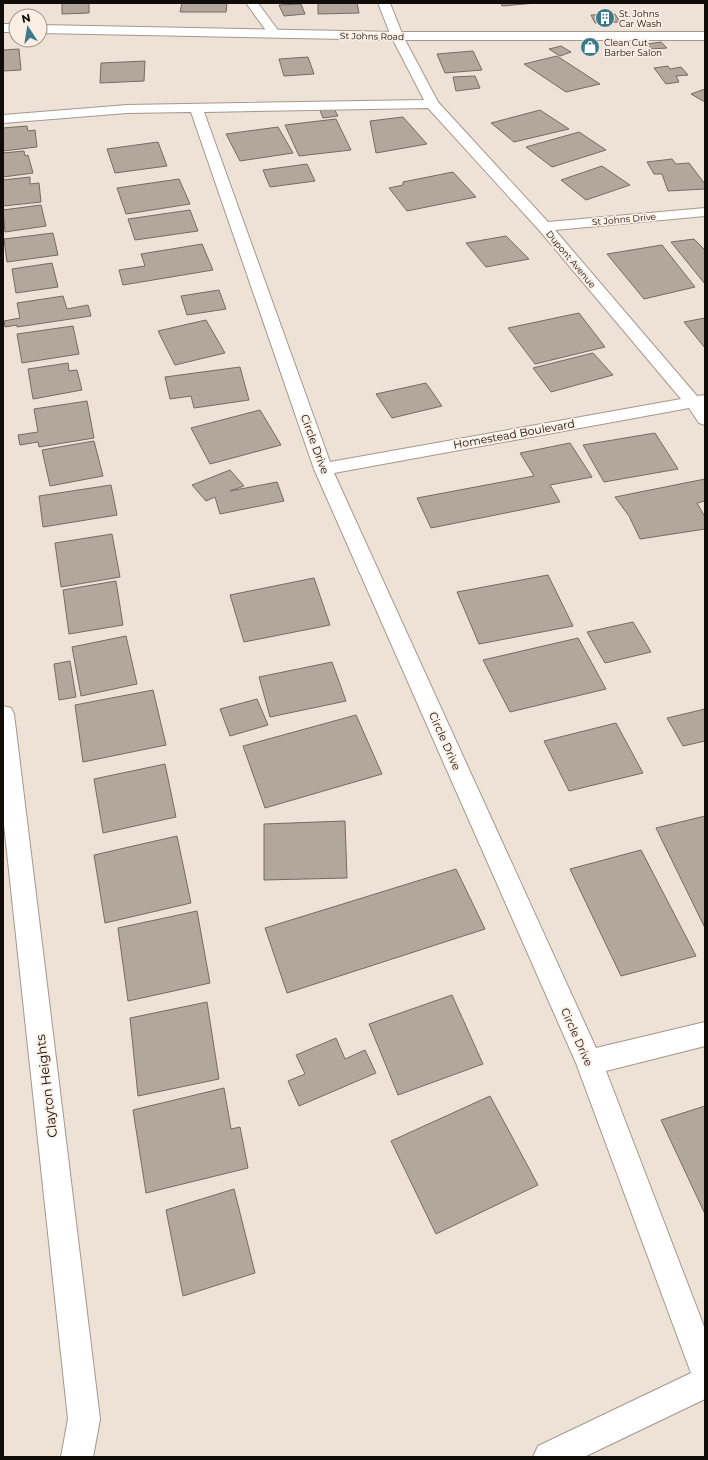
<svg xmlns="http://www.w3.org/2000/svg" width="708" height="1460" viewBox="0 0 708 1460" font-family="Montserrat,sans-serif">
	<rect width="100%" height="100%" fill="#eee1d6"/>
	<g fill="#b1a79b" stroke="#756c61">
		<path d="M62 3H89V13L62 14Z"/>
		<path d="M182 3H227L226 12H180Z"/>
		<path d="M318 3H357L359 13 318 14Z"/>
		<path d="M501 3H536L502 6Z"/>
		<path d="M301 4 305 14 284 16 279 5Z"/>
		<path d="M615 14 620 22 595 23 591 15Z"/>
		<path d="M661 42 667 48 651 49 647 44Z"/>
		<path d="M593 44 599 48 587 50 582 46Z"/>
		<path d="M561 46 571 52 560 56 549 49Z"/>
		<path d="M19 49 21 70 3 71V50Z"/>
		<path d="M473 51 482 70 445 73 437 54Z"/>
		<path d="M557 56 600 84 566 92 524 64Z"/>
		<path d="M308 57 314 74 284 76 279 59Z"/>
		<path d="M145 61 144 81 100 83 101 63Z"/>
		<path d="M668 66 670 69 681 67 688 75 676 76 679 82 666 84 654 68Z"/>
		<path d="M475 76 480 88 456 91 453 77Z"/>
		<path d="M705 89V101H703L691 94Z"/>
		<path d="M333 107 338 116 323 118 319 108Z"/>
		<path d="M540 110 569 129 514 142 491 123Z"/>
		<path d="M403 117 427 144 376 153 370 121Z"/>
		<path d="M336 119 351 150 299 156 285 125Z"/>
		<path d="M27 126 28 131 35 130 37 147 3 151V128Z"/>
		<path d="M278 127 293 153 240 161 226 134Z"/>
		<path d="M579 132 606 150 552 167 526 147Z"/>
		<path d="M158 142 167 166 115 173 107 149Z"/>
		<path d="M24 151 25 156 28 155 33 173 3 177V153Z"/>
		<path d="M672 159 676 164 689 163 705 184V189L668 191 662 174H654L647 162Z"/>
		<path d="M307 164 315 181 270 187 263 170Z"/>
		<path d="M602 166 630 185 586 200 561 180Z"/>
		<path d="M453 172 476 197 407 211 389 188 403 185V182Z"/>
		<path d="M30 177V184L39 183 41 202 3 206V180Z"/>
		<path d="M179 179 190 204 126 214 117 188Z"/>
		<path d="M41 205 46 226 5 232 3 210Z"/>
		<path d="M190 210 198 231 135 240 128 219Z"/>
		<path d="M53 233 58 255 7 262 4 239Z"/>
		<path d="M506 236 529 259 486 267 466 243Z"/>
		<path d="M694 239 705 250V284L671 242Z"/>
		<path d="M202 244 213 270 123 285 119 270 145 266 141 254Z"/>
		<path d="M662 245 695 287 644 299 607 254Z"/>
		<path d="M52 263 58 287 16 293 12 269Z"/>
		<path d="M219 290 226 309 187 315 181 296Z"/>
		<path d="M63 296 67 309 88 305 91 316 17 327V325L5 327 4 321 20 318 17 303Z"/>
		<path d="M579 313 605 347 535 364 508 328Z"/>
		<path d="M705 318V348L684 322Z"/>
		<path d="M206 320 225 353 175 365 158 331Z"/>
		<path d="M73 326 79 354 22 363 17 334Z"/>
		<path d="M593 353 613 375 551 392 533 368Z"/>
		<path d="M68 363 69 371 77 370 82 390 33 399 28 369Z"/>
		<path d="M240 367 249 400 194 408 191 396 170 399 165 377Z"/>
		<path d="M426 383 442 406 392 418 376 394Z"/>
		<path d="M87 401 94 438 39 447 38 442 20 445 18 435 38 432 34 409Z"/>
		<path d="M260 410 281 445 210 464 191 428Z"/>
		<path d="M655 433 678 469 604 482 583 445Z"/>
		<path d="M94 441 103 476 50 486 42 450Z"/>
		<path d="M570 443 592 477 550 485 560 502 431 528 417 498 534 476 520 453Z"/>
		<path d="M230 470 244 486 230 491 277 482 284 501 220 514 215 497 206 501 192 485Z"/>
		<path d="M705 479V501L697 503 705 517V529L640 539 629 516 615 497Z"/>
		<path d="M111 485 117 515 43 527 39 496Z"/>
		<path d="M112 534 120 577 61 587 55 543Z"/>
		<path d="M548 575 573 626 479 644 457 592Z"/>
		<path d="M314 578 330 625 244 642 230 595Z"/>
		<path d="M116 581 123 625 69 634 63 590Z"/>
		<path d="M633 622 651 652 605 663 587 632Z"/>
		<path d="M126 636 137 684 81 696 72 647Z"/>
		<path d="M578 638 606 689 510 712 483 660Z"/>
		<path d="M70 661 76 697 59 700 54 664Z"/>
		<path d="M332 662 346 701 270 717 259 677Z"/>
		<path d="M153 690 166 745 83 762 75 705Z"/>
		<path d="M257 699 268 725 230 736 220 709Z"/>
		<path d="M705 709V741L683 746 667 718Z"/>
		<path d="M356 715 382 774 265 808 243 746Z"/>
		<path d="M616 723 643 773 569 791 544 741Z"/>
		<path d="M165 764 176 817 103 833 94 779Z"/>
		<path d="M705 816V928L656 828Z"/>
		<path d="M345 821 347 878 264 880V824Z"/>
		<path d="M177 836 191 903 105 923 94 855Z"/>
		<path d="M641 850 696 956 621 976 570 869Z"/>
		<path d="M456 869 485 929 287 993 265 928Z"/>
		<path d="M197 911 210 983 128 1001 118 928Z"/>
		<path d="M452 995 483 1064 398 1095 369 1024Z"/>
		<path d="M207 1002 219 1079 138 1096 130 1018Z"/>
		<path d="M336 1038 345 1059 365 1050 376 1073 299 1106 288 1081 305 1074 296 1055Z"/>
		<path d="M224 1088 231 1129 240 1127 248 1168 146 1193 133 1110Z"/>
		<path d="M490 1096 538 1185 436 1234 391 1141Z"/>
		<path d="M705 1106V1214L661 1120Z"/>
		<path d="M234 1189 255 1273 183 1296 166 1210Z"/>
	</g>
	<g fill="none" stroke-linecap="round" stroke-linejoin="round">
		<defs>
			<g id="minor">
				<path d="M246 3H258L280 33 278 36H270Z"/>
				<path d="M378 3H390L403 36 438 102 548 222 705 208V216L555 230 697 396 705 395V425L699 423 689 408 334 473 596 1048 705 1022V1046L606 1071 705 1329V1399L584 1457H533L538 1446 691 1373 576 1063 314 469 191 112 127 113 3 123V115L127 105 424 100 391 36ZM428 108 539 230 681 399 330 462 204 112Z"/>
				<path d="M3 706 11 708 14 714 100 1419 93 1457H61L68 1419 3 815Z"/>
			</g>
			<g id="secondary">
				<rect x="3" y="24" width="13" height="8"/>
				<path d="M40 25 397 32H705V40H397L40 33Z"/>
			</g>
		</defs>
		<use href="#minor" stroke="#a4988d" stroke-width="2"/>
		<use href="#secondary" stroke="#a4988d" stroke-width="2"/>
		<use href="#minor" fill="#fff" fill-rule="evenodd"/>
		<use href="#secondary" fill="#fff" fill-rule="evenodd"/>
	</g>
	<defs>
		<symbol id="building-disc" viewBox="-11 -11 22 22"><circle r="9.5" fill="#3a798e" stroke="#fbeee3"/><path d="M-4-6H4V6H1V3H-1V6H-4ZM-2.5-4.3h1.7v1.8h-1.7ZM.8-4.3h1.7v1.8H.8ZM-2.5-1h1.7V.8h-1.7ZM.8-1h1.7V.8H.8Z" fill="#fff"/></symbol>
		<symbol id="shop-disc" viewBox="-11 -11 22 22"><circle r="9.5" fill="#3a798e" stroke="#fbeee3"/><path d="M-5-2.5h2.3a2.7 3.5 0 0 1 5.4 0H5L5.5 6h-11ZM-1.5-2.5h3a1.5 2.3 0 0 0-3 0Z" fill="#fff"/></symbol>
	</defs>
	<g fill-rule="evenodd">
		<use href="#building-disc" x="594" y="7" width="22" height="22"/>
		<use href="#shop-disc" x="579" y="36" width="22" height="22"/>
	</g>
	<g text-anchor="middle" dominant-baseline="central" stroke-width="3.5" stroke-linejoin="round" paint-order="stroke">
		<g font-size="9" fill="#100c08" stroke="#fbeee3" text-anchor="start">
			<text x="619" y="13">St. Johns<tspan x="619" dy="10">Car Wash</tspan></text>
			<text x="604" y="42">Clean Cut<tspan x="604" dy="10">Barber Salon</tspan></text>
		</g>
		<g font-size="9" fill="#100c08" stroke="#fbeee3">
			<text transform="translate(372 36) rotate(1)">St Johns Road</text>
			<text transform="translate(624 219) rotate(-5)">St Johns Drive</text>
			<text transform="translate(571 259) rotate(50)">Dupont Avenue</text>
		</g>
		<g font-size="11" fill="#100c08" stroke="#fbeee3">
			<text transform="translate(514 434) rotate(-10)">Homestead Boulevard</text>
			<text transform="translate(315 444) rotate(70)">Circle Drive</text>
			<text transform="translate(445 741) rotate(66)">Circle Drive</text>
			<text transform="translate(577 1037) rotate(66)">Circle Drive</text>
		</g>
		<g font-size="13" fill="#100c08" stroke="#fbeee3">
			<text transform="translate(46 1086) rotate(-97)">Clayton Heights</text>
		</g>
	</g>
	<rect width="708" height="1460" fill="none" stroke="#100c08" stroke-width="8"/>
	<g transform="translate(28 28) rotate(348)"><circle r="19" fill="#fbeee3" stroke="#9d948b"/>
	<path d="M0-3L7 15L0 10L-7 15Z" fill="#3a798e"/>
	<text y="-6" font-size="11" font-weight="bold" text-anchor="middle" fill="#100c08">N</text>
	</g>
</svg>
